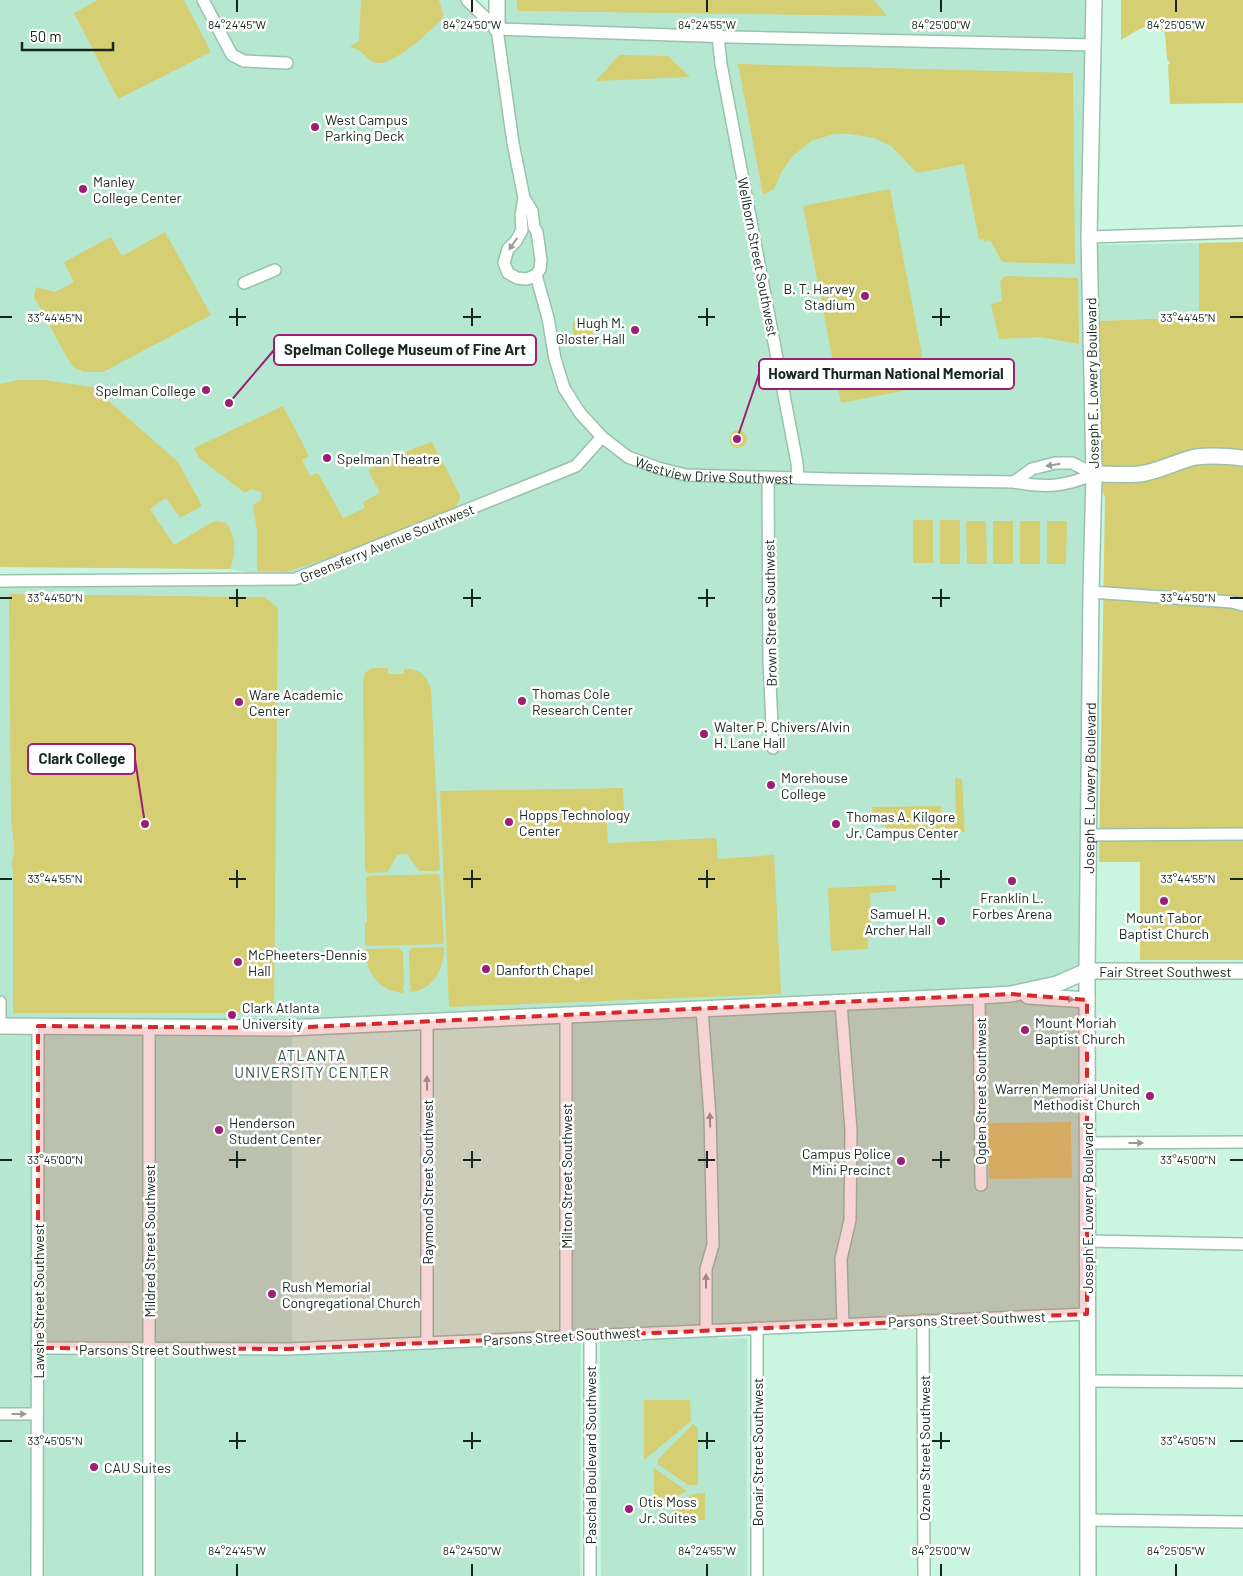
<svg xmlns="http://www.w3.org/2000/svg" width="1243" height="1576" viewBox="0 0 1243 1576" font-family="Barlow,sans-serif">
	<rect width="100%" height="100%" fill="#caf5e0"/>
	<g fill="#b6e8d1">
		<path d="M0 0H464L496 28 497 0H1095L1087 971 981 999 1090 989 1085 1312 718 1333V1339L747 1338V1576H601L600 1340 559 1343 562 1015 292 1027V1355L581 1343 580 1576H0V581L287 579 230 569 0 567Z"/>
		<path d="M1199 243V317L1098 321V245Z"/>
	</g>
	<g fill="#d6ce72">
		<path d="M98 0H184L211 52 118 99 74 13Z"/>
		<path d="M361 0H439L443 14V18C431 30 393 67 376 63 366 60 364 50 350 47L359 41Z"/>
		<path d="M517 0H874L887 16 517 11Z"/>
		<path d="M1121 0H1243V103L1170 104 1168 65 1170 63 1167 59 1165 33C1149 18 1137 31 1121 40Z"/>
		<path d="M619 55 668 56 690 77 596 81Z"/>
		<path d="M738 64 1073 73 1075 264 1002 262 990 240 984 242V239L979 240 964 164 917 173 891 146 874 138 849 134H834L811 141 793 156 782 171 774 189 763 195Z"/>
		<path d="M890 189 928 386 841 403 803 206Z"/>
		<path d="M165 232 211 315 103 372H84L75 368 70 363 34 297 36 287 55 292 74 282 64 262 111 237 122 256Z"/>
		<path d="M1243 242V960H1140V862H1099L1105 498 1090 455 1098 321 1199 317V243Z"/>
		<path d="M1005 276 1078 278 1079 344 1041 337 999 339 991 304 1002 301 1000 281Z"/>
		<path d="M573 321H593V340L573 339Z"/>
		<path d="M18 380H43L93 387 178 462 202 506 180 518 166 498 150 509 174 545 212 522 217 521 226 523C237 536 236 554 230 569L0 567V384Z"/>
		<path d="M283 406 309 456 302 460 310 476 318 473 343 518 365 508 363 502 380 493 368 470 393 457 394 459 410 450 432 442 460 495 459 501 455 508 359 548 286 572 257 571V532L253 505 261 500V492L251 489 245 493 199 458 194 448Z"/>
		<circle cx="738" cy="439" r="9"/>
		<rect x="913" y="520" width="20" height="43"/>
		<rect x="940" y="520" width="20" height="44"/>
		<path d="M966 521H986L987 564H967Z"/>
		<rect x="993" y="521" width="20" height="43"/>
		<rect x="1020" y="521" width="20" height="43"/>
		<path d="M1047 521H1067L1066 564H1047Z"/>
		<path d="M9 594 265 597 278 608 274 1013H13V871C10 864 13 859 14 851 14 841 12 829 11 819Z"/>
		<path d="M372 668H388V674H404V669C420 667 427 677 431 690L440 868 438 871H419L407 854 397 855 388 872 368 873 365 870 363 682C364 675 365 671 372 668Z"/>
		<path d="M955 778 962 779 965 832 888 837V830H886V826H882L881 821H872V807L941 806 942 824 956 823Z"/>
		<path d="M623 788 624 811 606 813 608 843 716 838 718 859 774 855 781 994 449 1007 440 791Z"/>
		<path d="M438 874 440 876 444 942 442 944 406 945V941L405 945 367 946 365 944V922H367L366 878 369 876Z"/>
		<path d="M896 885V891L870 893 872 938H868V949L831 951 828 888Z"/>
		<path d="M442 947 444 948C445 968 432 991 410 992L411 988 410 984 409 952 412 948Z"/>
		<path d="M400 948V950L403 952 404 985 403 988 404 992 403 993C380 991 366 973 365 951L367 949Z"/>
		<path d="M1071 1122 1072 1178 989 1179 988 1123Z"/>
		<path d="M644 1400H690L691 1421 644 1460Z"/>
		<path d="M693 1424 698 1428V1485H688L658 1464V1459Z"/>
		<path d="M654 1468 687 1491 654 1509Z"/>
		<path d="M705 1493V1520H673V1505L693 1494Z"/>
	</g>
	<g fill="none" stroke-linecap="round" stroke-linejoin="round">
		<defs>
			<g id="street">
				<path d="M203 0 232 55 244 61 287 63"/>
				<path d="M467 0 497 29 513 143 524 198 521 215 522 230 516 241 508 249 504 263 508 273 517 278 527 279 536 275 540 269 541 260 537 232 534 227 532 211 524 198"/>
				<path d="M497 29 732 37 1094 45"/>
				<path d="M718 36 721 64 797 463 798 478"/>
				<path d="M1089 237 1243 232"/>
				<path id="s1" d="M536 275 548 318 555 359 564 388 580 413 602 437 628 457 658 468 686 475 832 479 1014 482C1046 488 1064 487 1094 474"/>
				<path d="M244 283 275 270"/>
				<path d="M768 478 769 660 773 748"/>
				<path d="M1014 482 1032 469 1055 463H1072L1094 474"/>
				<path d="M0 581 295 579 576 466 602 437"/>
				<path d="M1091 592 1232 602 1243 605"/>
				<path d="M1088 835 1243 834"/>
				<path d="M979 996 981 1185"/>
				<path d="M0 1002V1026"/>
				<path d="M841 1003 851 1130 850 1220 841 1259 843 1324"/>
				<path d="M702 1009 710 1116 713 1245 706 1269V1330"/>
				<path d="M1087 1143 1243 1142"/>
				<path d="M1087 1241 1243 1244"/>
				<path d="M923 1320 924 1576"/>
				<path d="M757 1328V1576"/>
				<path d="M566 1336V1015"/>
				<path d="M427 1342V1021"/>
				<path d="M38 1348 288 1349 1087 1314"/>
				<path d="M1087 1381 1243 1382"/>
				<path d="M0 1414H37"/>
				<path d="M1088 1520 1243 1522"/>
				<path d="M37 1576 38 1026"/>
				<path d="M149 1576V1027"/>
				<path d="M590 1576V1335"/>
			</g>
			<g id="secondary">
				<path d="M497 29V0"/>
				<path d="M1094 474C1109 474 1125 475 1140 474 1160 471 1177 461 1196 457 1212 455 1227 456 1243 458"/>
				<path d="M1028 996 1087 1000"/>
				<path id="s2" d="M0 1026 287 1028 979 996 1011 994 1057 984 1087 971H1243"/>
				<path id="s3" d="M1088 1576 1087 971 1091 592 1094 474 1089 237 1094 0"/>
			</g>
		</defs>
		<use href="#street" stroke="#98c1ae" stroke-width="14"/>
		<use href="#secondary" stroke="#98c1ae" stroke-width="18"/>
		<use href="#street" stroke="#fff" stroke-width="11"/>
		<use href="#secondary" stroke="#fff" stroke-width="15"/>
	</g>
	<defs><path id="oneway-solid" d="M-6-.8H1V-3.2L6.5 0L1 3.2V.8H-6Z" transform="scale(1.25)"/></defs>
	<g fill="#979e9a">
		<use href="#oneway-solid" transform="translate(513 244) rotate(125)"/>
		<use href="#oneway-solid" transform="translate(1053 465) rotate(171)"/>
		<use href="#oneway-solid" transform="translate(1067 999) rotate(5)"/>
		<use href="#oneway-solid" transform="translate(427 1083) rotate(-90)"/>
		<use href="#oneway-solid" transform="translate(710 1120) rotate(-92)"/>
		<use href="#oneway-solid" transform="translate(1136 1143)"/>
		<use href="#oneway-solid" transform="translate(706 1281) rotate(-90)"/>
		<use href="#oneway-solid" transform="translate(19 1414)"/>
	</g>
	<path fill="#d62828" fill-opacity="0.2" stroke="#d62828" stroke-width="4" stroke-dasharray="10 6" stroke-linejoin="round" d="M1011 994 1087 1000V1314L288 1349 38 1348V1026L287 1028Z"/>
	<path fill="none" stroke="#17271f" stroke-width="2" d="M237 0V12M472 0V12M707 0V12M941 0V12M1176 0V12M237 308V326M472 308V326M707 308V326M941 308V326M0 317H12M229 317H246M463 317H481M698 317H715M932 317H950M1230 317H1243M237 589V607M472 589V607M707 589V607M941 589V607M0 598H12M229 598H246M463 598H481M698 598H715M932 598H950M1230 598H1243M237 870V888M472 870V888M707 870V888M941 870V888M0 879H12M229 879H246M463 879H481M698 879H715M932 879H950M1230 879H1243M237 1151V1168M472 1151V1168M707 1151V1168M941 1151V1168M0 1160H12M229 1160H246M463 1160H481M698 1160H715M932 1160H950M1230 1160H1243M237 1432V1449M472 1432V1449M707 1432V1449M941 1432V1449M0 1441H12M229 1441H246M463 1441H481M698 1441H715M932 1441H950M1230 1441H1243M237 1564V1576M472 1564V1576M707 1564V1576M941 1564V1576M1176 1564V1576"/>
	<g fill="#9c1f75" stroke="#fff" stroke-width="2">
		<circle cx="315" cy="127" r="5"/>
		<circle cx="83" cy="189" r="5"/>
		<circle cx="865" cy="296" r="5"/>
		<circle cx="635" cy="330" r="5"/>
		<circle cx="206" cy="390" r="5"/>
		<circle cx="327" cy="458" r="5"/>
		<circle cx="522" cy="701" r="5"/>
		<circle cx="239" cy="702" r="5"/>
		<circle cx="704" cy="734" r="5"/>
		<circle cx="771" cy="785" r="5"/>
		<circle cx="509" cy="822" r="5"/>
		<circle cx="836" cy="824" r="5"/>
		<circle cx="1012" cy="881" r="5"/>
		<circle cx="1164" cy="901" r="5"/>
		<circle cx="941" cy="921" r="5"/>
		<circle cx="238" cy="962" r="5"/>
		<circle cx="486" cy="969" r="5"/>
		<circle cx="232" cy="1015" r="5"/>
		<circle cx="1025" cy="1030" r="5"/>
		<circle cx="1150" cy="1096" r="5"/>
		<circle cx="219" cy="1130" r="5"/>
		<circle cx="901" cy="1161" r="5"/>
		<circle cx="272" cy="1294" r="5"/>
		<circle cx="94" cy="1467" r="5"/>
		<circle cx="629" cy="1509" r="5"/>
	</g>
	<g text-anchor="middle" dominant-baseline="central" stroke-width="5" stroke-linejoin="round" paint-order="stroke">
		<g font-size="14" fill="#17271f" stroke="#fff" text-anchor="start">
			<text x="325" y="119">West Campus<tspan x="325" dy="16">Parking Deck</tspan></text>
			<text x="93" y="181">Manley<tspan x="93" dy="16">College Center</tspan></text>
			<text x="855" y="288" text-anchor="end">B. T. Harvey<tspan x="855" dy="16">Stadium</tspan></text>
			<text x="625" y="322" text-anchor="end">Hugh M.<tspan x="625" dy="16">Gloster Hall</tspan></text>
			<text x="196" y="390" text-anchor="end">Spelman College</text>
			<text x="337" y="458">Spelman Theatre</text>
			<text x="532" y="693">Thomas Cole<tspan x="532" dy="16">Research Center</tspan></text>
			<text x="249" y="694">Ware Academic<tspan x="249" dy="16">Center</tspan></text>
			<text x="714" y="726">Walter P. Chivers/Alvin<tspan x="714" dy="16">H. Lane Hall</tspan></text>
			<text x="781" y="777">Morehouse<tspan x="781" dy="16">College</tspan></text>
			<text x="519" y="814">Hopps Technology<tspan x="519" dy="16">Center</tspan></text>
			<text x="846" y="816">Thomas A. Kilgore<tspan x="846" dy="16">Jr. Campus Center</tspan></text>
			<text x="1012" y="897" text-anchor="middle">Franklin L.<tspan x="1012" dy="16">Forbes Arena</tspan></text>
			<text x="931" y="913" text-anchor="end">Samuel H.<tspan x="931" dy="16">Archer Hall</tspan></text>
			<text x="1164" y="917" text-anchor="middle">Mount Tabor<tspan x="1164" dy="16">Baptist Church</tspan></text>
			<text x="248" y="954">McPheeters-Dennis<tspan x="248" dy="16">Hall</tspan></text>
			<text x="496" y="969">Danforth Chapel</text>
			<text x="242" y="1007">Clark Atlanta<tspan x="242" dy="16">University</tspan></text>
			<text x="1035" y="1022">Mount Moriah<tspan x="1035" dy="16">Baptist Church</tspan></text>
			<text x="1140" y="1088" text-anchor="end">Warren Memorial United<tspan x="1140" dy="16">Methodist Church</tspan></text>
			<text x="229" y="1122">Henderson<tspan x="229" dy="16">Student Center</tspan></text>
			<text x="891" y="1153" text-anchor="end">Campus Police<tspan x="891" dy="16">Mini Precinct</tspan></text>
			<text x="282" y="1286">Rush Memorial<tspan x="282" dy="16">Congregational Church</tspan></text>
			<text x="104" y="1467">CAU Suites</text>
			<text x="639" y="1501">Otis Moss<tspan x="639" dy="16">Jr. Suites</tspan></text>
		</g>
		<g font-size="14" fill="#17271f" stroke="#fff">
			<text transform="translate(758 257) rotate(79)">Wellborn Street Southwest</text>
			<text transform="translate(1092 383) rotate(-91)">Joseph E. Lowery Boulevard</text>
			<text stroke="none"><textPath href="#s1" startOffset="300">Westview Drive Southwest</textPath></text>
			<text transform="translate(387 543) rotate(-22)">Greensferry Avenue Southwest</text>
			<text transform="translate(770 613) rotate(-91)">Brown Street Southwest</text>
			<text stroke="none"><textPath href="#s3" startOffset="788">Joseph E. Lowery Boulevard</textPath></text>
			<text stroke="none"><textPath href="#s2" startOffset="1170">Fair Street Southwest</textPath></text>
			<text transform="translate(980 1091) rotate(-90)">Ogden Street Southwest</text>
			<text transform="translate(566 1176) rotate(-90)">Milton Street Southwest</text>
			<text transform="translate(427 1182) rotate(-90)">Raymond Street Southwest</text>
			<text transform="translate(1087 1208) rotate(-90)">Joseph E. Lowery Boulevard</text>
			<text transform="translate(149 1241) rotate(-90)">Mildred Street Southwest</text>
			<text transform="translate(38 1301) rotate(-90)">Lawshe Street Southwest</text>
			<text transform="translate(967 1319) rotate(-2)">Parsons Street Southwest</text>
			<text transform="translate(562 1336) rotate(-3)">Parsons Street Southwest</text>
			<text x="158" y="1349">Parsons Street Southwest</text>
			<text transform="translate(924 1448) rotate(-90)">Ozone Street Southwest</text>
			<text transform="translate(757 1452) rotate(-90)">Bonair Street Southwest</text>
			<text transform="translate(590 1455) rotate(-90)">Paschal Boulevard Southwest</text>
		</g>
		<g font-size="15" letter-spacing="1" fill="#2f5544" stroke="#fff">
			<text x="312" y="1055">ATLANTA<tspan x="312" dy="17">UNIVERSITY CENTER</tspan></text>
		</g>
	</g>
	<g font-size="12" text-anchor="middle" fill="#17271f" stroke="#fff" stroke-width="5" stroke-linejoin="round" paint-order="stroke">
		<text x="237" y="29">84°24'45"W</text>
		<text x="472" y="29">84°24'50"W</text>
		<text x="707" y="29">84°24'55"W</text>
		<text x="941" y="29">84°25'00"W</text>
		<text x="1176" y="29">84°25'05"W</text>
		<text x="1188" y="322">33°44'45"N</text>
		<text x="55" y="322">33°44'45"N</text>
		<text x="1188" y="602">33°44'50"N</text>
		<text x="55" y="602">33°44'50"N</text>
		<text x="1188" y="883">33°44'55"N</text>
		<text x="55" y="883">33°44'55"N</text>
		<text x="1188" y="1164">33°45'00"N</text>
		<text x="55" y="1164">33°45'00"N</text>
		<text x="55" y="1445">33°45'05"N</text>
		<text x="1188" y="1445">33°45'05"N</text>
		<text x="237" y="1555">84°24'45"W</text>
		<text x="472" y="1555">84°24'50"W</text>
		<text x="707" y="1555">84°24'55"W</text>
		<text x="941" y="1555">84°25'00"W</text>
		<text x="1176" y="1555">84°25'05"W</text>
	</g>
	<path fill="none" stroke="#9c1f75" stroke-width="2" d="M229 403L274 350M737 439L759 374M145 824L135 759"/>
	<g fill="#9c1f75" stroke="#fff" stroke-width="2">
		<circle cx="229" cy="403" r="5"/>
		<circle cx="737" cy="439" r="5"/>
		<circle cx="145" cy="824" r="5"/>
	</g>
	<g fill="#fff" stroke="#9c1f75" stroke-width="2">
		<rect x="274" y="335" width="262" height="30" rx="5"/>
		<rect x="759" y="359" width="255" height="30" rx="5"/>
		<rect x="28" y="744" width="107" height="30" rx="5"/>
	</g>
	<g font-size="15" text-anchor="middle" font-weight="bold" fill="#17271f">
		<text x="405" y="355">Spelman College Museum of Fine Art</text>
		<text x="886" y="379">Howard Thurman National Memorial</text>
		<text x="82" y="764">Clark College</text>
	</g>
	<path d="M22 42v8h91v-8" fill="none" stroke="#17271f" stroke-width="2.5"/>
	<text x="30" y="42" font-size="15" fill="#17271f" stroke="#ffffff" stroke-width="4" paint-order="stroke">50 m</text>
</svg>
